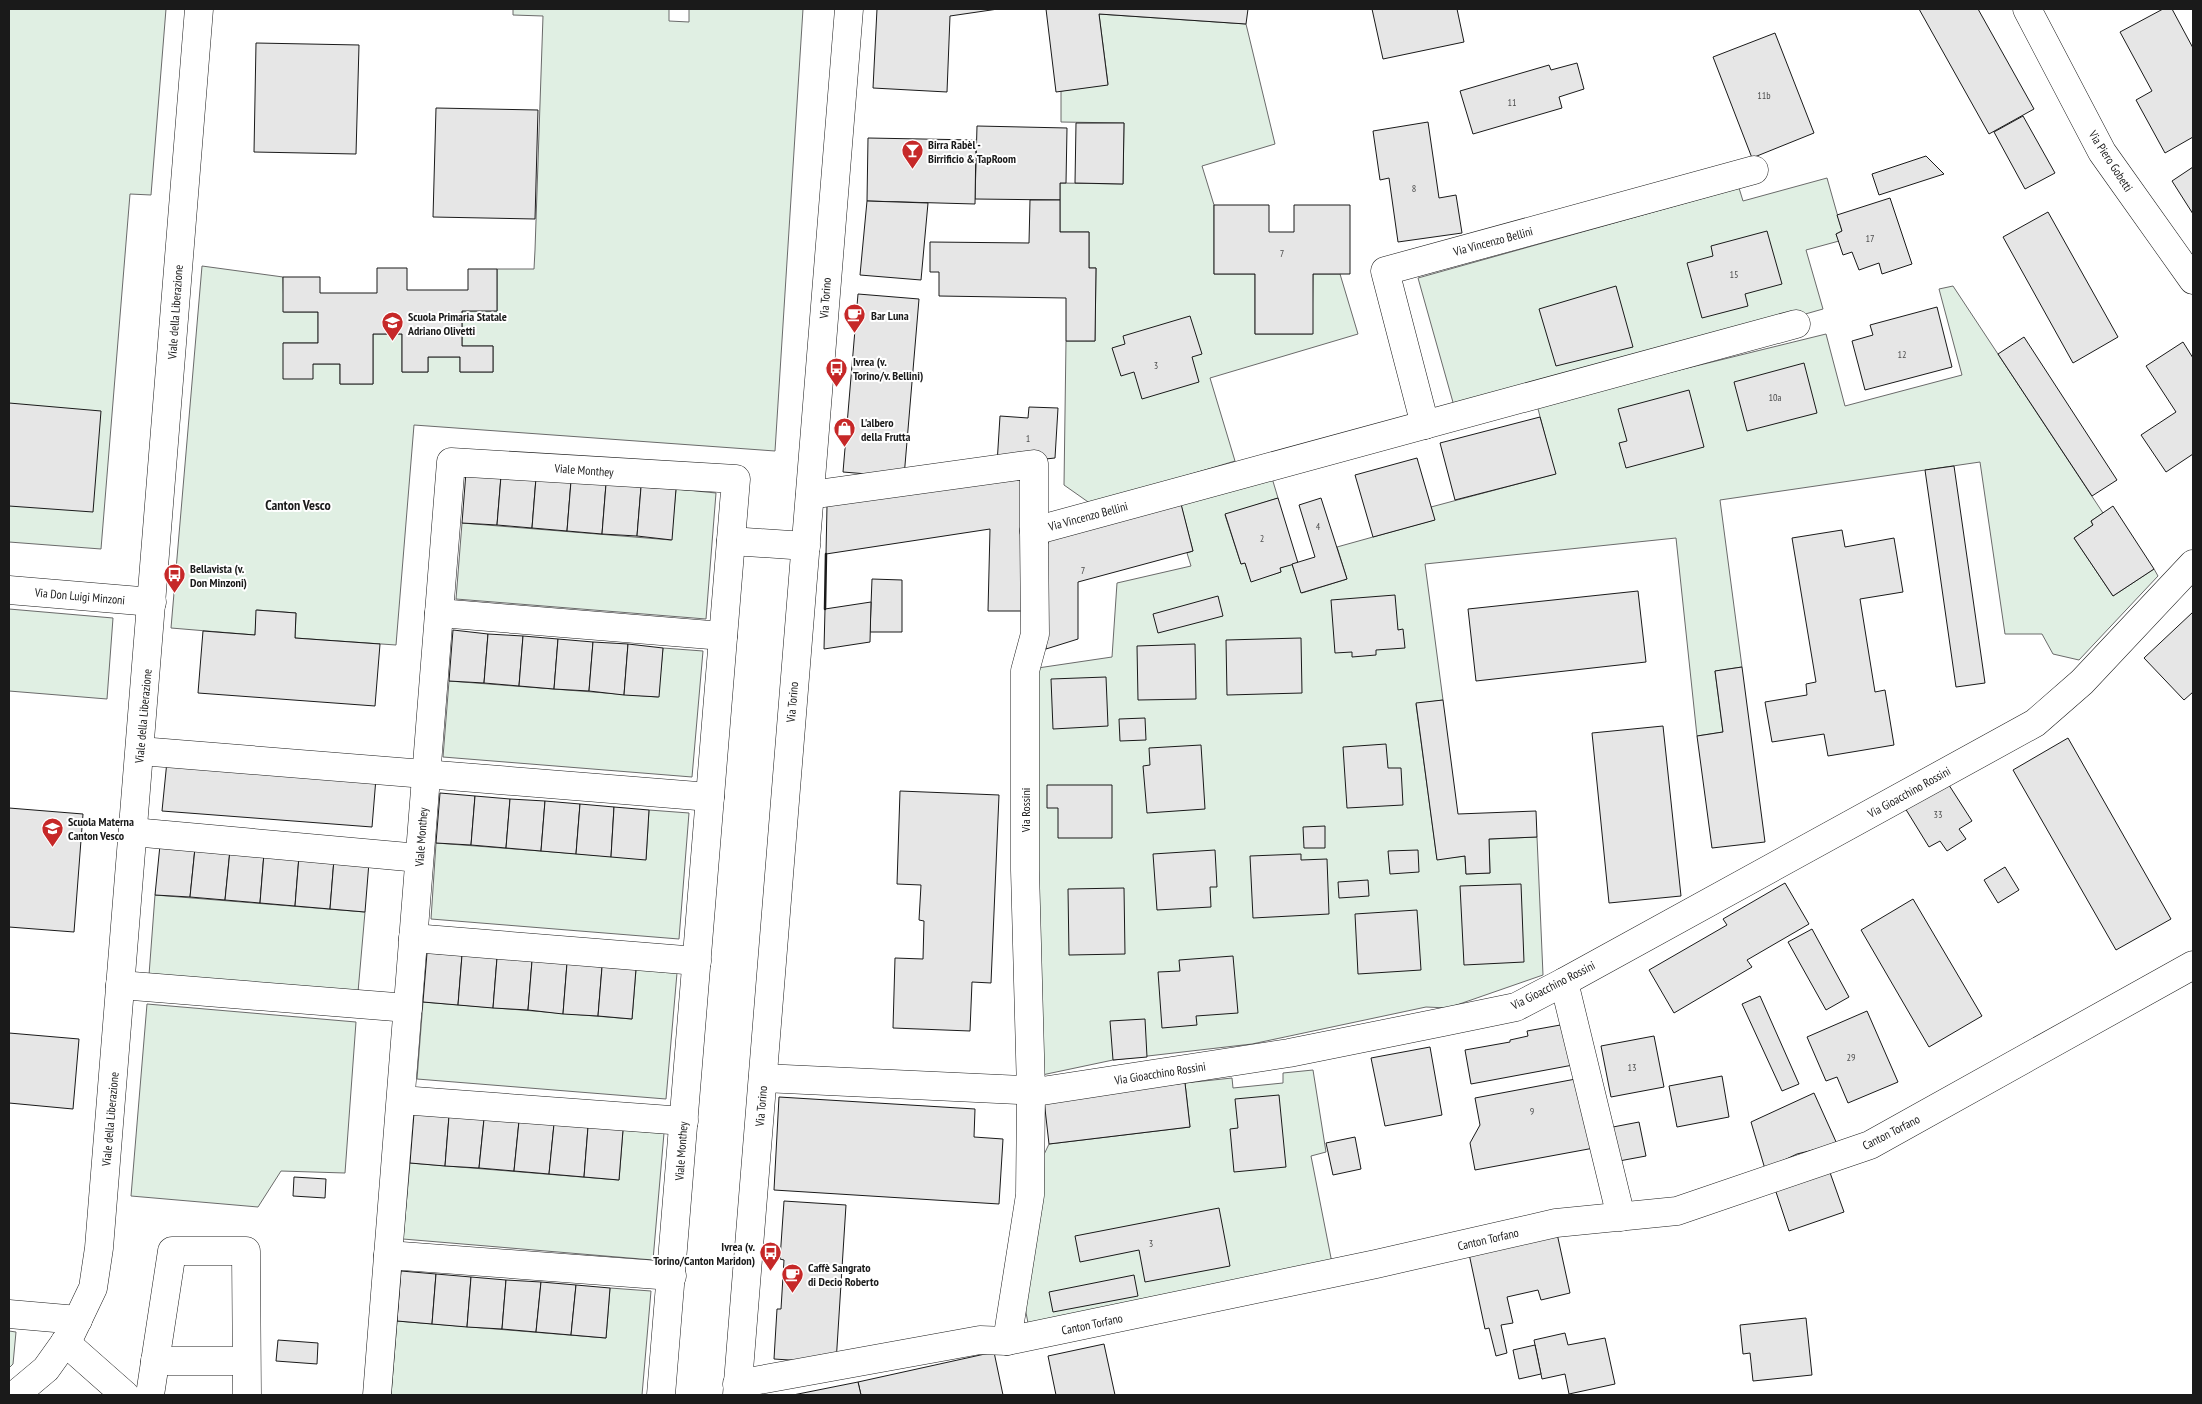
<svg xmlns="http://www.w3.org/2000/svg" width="2202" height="1404" viewBox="0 0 2202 1404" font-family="'PT Sans Narrow',sans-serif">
	<rect width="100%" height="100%" fill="#fff"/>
	<g fill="#e0efe3" stroke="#6a6a6a">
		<path d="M9 9H166L151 195 130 194 101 549 9 542Z"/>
		<path d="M513 9H669V21L689 22V9H803L775 451 414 425 396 645 295 638 296 613 257 610 255 635 171 628 202 266 283 277 284 312H318V343H283L313 364H340V384H373V334H402V372H428V357H460V372H493V346H462V311H497V269H534L535 250 543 16 513 15Z"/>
		<path d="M1099 14 1246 24 1275 144 1202 166 1214 205V274H1255V334H1312L1313 274H1340L1358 334 1210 378 1235 461 1091 504 1064 485 1066 341H1095L1096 268H1089V232H1060V183L1123 184 1124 123 1061 122V91L1108 84Z"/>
		<path d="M1827 178 1842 231 1836 234 1839 241 1806 250 1823 309 1456 413 1418 278 1739 188 1743 201Z"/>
		<path d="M1953 286 2103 513 2091 521 2093 525 2074 538 2113 596 2154 569 2158 576 2079 660 2053 654 2042 634H2005L1980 462 1720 500 1742 667 1715 671 1723 732 1697 736 1676 538 1425 564 1443 700 1416 704 1437 859 1465 856 1466 874 1490 873 1489 839 1537 837 1543 975 1448 1008 1426 1007 1252 1044 1113 1060 1042 1075 1031 669 1112 657 1117 583 1191 566 1187 553 1193 551 1181 505 1272 478 1278 498 1225 515 1241 564 1245 563 1251 581 1281 572 1280 568 1292 564 1302 593 1347 579 1337 547 1434 520 1431 507 1555 474 1537 405 1826 334 1845 406 1962 375 1939 289Z"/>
		<path d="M676 489 716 493 706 619 456 599 462 523 671 540Z"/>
		<path d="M9 609 113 618 107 699 9 691Z"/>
		<path d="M663 648 703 651 692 777 443 757 449 681 658 697Z"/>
		<path d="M649 810 689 813 679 939 431 919 436 843 646 859Z"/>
		<path d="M155 895 365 912 358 992 149 975Z"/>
		<path d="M636 969 677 973 666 1099 417 1079 423 1002 632 1019Z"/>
		<path d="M147 1004 356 1022 345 1173 281 1171 258 1207 131 1196Z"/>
		<path d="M1313 1070 1326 1152 1311 1156 1332 1263 1028 1323 1022 1292 1038 1167 1049 1144 1190 1127 1185 1083 1232 1078 1233 1088 1283 1083V1073Z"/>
		<path d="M623 1130 664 1133 653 1260 403 1239 410 1163 619 1180Z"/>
		<path d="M610 1288 651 1291 642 1395H391L397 1321 606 1338Z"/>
		<path d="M9 1331 16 1332 13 1364 9 1368Z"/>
	</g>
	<g fill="#e6e6e6" stroke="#1a1a1a">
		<path d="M877 9H998L950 16 947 92 873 88Z"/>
		<path d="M1046 9H1248L1246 24 1099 14 1108 85 1056 92Z"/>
		<path d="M1372 9H1457L1464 42 1383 59Z"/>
		<path d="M1919 9H1978L2034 109 1989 134Z"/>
		<path d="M2163 9H2172L2193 48V137L2165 153 2136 100 2152 91 2120 32Z"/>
		<path d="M1775 33 1814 133 1752 158 1713 57Z"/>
		<path d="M256 43 359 45 356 154 254 152Z"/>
		<path d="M1577 63 1584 89 1559 97 1562 108 1473 134 1460 91 1549 65 1551 70Z"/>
		<path d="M436 108 538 110 535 219 433 217Z"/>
		<path d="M2023 116 2055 173 2025 189 1994 132Z"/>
		<path d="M1428 122 1439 198 1456 195 1462 233 1398 242 1389 178 1380 180 1373 131Z"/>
		<path d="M1076 123H1124L1123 184 1075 183Z"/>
		<path d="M977 126 1067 128 1066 183H1060V200L975 199Z"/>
		<path d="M868 138 976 140 975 204 867 201Z"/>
		<path d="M1926 156 1944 174 1879 195 1872 174Z"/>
		<path d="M2193 167V214L2172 181Z"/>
		<path d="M1890 198 1912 264 1882 274 1879 263 1859 270 1852 252 1843 255 1836 234 1842 231 1837 215Z"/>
		<path d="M1030 200H1060V232H1089V268H1096L1095 341H1066V298L939 296V272H930V242L1029 243Z"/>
		<path d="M867 201 928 203 921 280 860 275Z"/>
		<path d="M1214 205H1269V232H1294V205H1350V274H1313V334H1255V274H1214Z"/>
		<path d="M2048 212 2118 337 2073 363 2003 237Z"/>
		<path d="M1767 231 1782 284 1745 294 1748 306 1702 318 1687 263 1713 256 1711 246Z"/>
		<path d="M377 268H407V290H468V269H497V311H462V346H493V372H460V357H428V372H402V334H373V384H340V364H313V379H283V343H318V312H283V277H320V293H377Z"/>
		<path d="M1616 286 1633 347 1556 366 1539 309Z"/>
		<path d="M858 294 919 299 904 477 843 472Z"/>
		<path d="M1937 307 1952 367 1865 390 1852 341 1873 335 1870 325Z"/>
		<path d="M1190 316 1202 354 1192 357 1199 382 1142 399 1134 372 1121 376 1112 348 1125 344 1123 336Z"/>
		<path d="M2024 337 2117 480 2092 496 1998 354Z"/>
		<path d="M2183 342 2193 358V454L2166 472 2141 435 2176 412 2146 366Z"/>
		<path d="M1804 363 1817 413 1747 431 1734 382Z"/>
		<path d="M1689 390 1704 447 1626 468 1619 443 1627 441 1618 409Z"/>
		<path d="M9 403 101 411 93 512 9 506Z"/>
		<path d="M1029 407 1058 408 1055 458 997 464 1000 416 1028 418Z"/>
		<path d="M1540 417 1556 474 1455 500 1440 443Z"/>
		<path d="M1417 458 1435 520 1373 537 1355 475Z"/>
		<path d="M1954 466 1985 683 1956 687 1925 470Z"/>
		<path d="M466 472 501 476 497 525 462 523Z"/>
		<path d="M501 476 536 478 532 528 497 525Z"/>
		<path d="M1020 476 1025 508 1023 611H988L990 529 826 554 827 506Z"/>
		<path d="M536 478 571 481 567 531 532 528Z"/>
		<path d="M571 481 606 484 602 534 567 531Z"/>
		<path d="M606 484 641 487 637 536 602 534Z"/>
		<path d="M641 487 676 489 672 540 637 536Z"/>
		<path d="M1278 498 1298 563 1280 568 1281 572 1251 582 1245 563 1241 564 1225 514Z"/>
		<path d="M1321 498 1347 579 1301 593 1292 564 1315 557 1299 505Z"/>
		<path d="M1180 500 1193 551 1078 582V639L1046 649 1043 558 1051 534Z"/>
		<path d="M2113 506 2154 569 2113 596 2074 538 2093 525 2091 521Z"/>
		<path d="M1842 530 1845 547 1894 538 1903 592 1860 599 1875 692 1885 690 1894 745 1828 756 1824 734 1772 742 1765 702 1807 695 1806 684 1816 682 1792 538Z"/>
		<path d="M872 579 902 580V632H870Z"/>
		<path d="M1638 591 1646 662 1476 681 1468 609Z"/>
		<path d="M1395 595 1398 630 1403 629 1405 648 1376 650V655L1352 657V652L1335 653 1331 600Z"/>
		<path d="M1218 596 1223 616 1158 633 1153 614Z"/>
		<path d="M871 602 870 642 824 649 825 609Z"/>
		<path d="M256 610 296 613 295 638 380 644 375 706 198 693 203 631 255 635Z"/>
		<path d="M2193 612V692L2184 700 2144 658Z"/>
		<path d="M453 630 488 634 484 683 449 681Z"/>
		<path d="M488 634 523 636 519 686 484 683Z"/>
		<path d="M523 636 558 639 554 689 519 686Z"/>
		<path d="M1301 638 1302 693 1227 695 1226 640Z"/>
		<path d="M558 639 593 642 589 691 554 689Z"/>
		<path d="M593 642 628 644 624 695 589 691Z"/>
		<path d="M628 644 663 648 659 697 624 695Z"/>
		<path d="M1195 644 1196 699 1138 700 1137 646Z"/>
		<path d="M1742 667 1765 842 1712 848 1697 736 1723 732 1715 671Z"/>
		<path d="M1106 677 1108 726 1053 729 1051 679Z"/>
		<path d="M1443 700 1458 814 1536 811 1537 837 1489 839 1490 873 1466 874 1465 856 1437 860 1416 703Z"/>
		<path d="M1145 718 1146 740 1120 741 1119 719Z"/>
		<path d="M1663 726 1681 896 1609 903 1592 733Z"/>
		<path d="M2068 738 2171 919 2116 950 2013 770Z"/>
		<path d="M1386 744 1388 768H1401L1403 805 1347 808 1343 747Z"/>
		<path d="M1201 745 1205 809 1147 813 1143 766 1150 765 1149 748Z"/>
		<path d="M167 761 376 778 372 827 162 811Z"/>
		<path d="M1947 782 1972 821 1959 829 1966 839 1947 851 1940 841 1929 847 1905 808Z"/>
		<path d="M1047 785H1112V838H1058V808H1047Z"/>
		<path d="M900 791 999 795 991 983 972 982 970 1031 893 1028 895 958 923 959 924 921 919 920 921 885 897 884Z"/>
		<path d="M440 793 475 796 471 845 436 843Z"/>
		<path d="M475 796 510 799 506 848 471 845Z"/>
		<path d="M510 799 545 801 541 851 506 848Z"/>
		<path d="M545 801 580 804 576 854 541 851Z"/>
		<path d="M580 804 614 807 611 857 576 854Z"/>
		<path d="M614 807 649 810 646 860 611 857Z"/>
		<path d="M9 808 83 814 74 932 9 927Z"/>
		<path d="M1325 826V848H1304L1303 827Z"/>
		<path d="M160 845 195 848 190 897 155 895Z"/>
		<path d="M195 848 230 850 225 900 190 897Z"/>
		<path d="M230 850 264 853 260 903 225 900Z"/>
		<path d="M1215 850 1217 887H1210L1211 907 1157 910 1153 854Z"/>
		<path d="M1418 850 1419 872 1390 874 1388 851Z"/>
		<path d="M264 853 299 856 295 906 260 903Z"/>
		<path d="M1301 854V860L1327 859 1329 914 1253 918 1250 856Z"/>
		<path d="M299 856 334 859 330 909 295 906Z"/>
		<path d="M334 859 369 862 365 912 330 909Z"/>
		<path d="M2005 867 2019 890 1998 903 1984 880Z"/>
		<path d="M1368 880 1369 896 1339 898 1338 882Z"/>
		<path d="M1785 883 1809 924 1747 960 1752 967 1674 1013 1649 970 1727 925 1723 919Z"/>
		<path d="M1521 884 1524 962 1464 965 1460 886Z"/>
		<path d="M1124 888 1125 954 1069 955 1068 889Z"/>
		<path d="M1913 899 1982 1016 1929 1047 1861 930Z"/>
		<path d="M1417 910 1421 970 1358 974 1355 914Z"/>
		<path d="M1812 929 1849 997 1826 1010 1788 942Z"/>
		<path d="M427 953 462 955 458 1005 423 1002Z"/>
		<path d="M462 955 497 958 493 1008 458 1005Z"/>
		<path d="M1233 956 1238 1013 1196 1016 1197 1025 1162 1028 1158 972 1180 971 1179 960Z"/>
		<path d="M497 958 532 961 528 1010 493 1008Z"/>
		<path d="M532 961 567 963 563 1014 528 1010Z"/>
		<path d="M567 963 602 967 598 1016 563 1014Z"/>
		<path d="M602 967 636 969 632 1019 598 1016Z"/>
		<path d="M1760 996 1799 1084 1782 1091 1742 1004Z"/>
		<path d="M1867 1011 1898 1082 1848 1103 1837 1077 1826 1081 1807 1037Z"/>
		<path d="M1145 1019 1147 1057 1113 1060 1110 1021Z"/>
		<path d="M1566 1024 1573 1065 1471 1084 1465 1050 1510 1042V1040L1528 1036 1527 1031Z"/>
		<path d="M9 1033 79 1039 73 1109 9 1103Z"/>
		<path d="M1654 1036 1664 1087 1611 1097 1601 1046Z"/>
		<path d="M1430 1047 1442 1115 1385 1126 1371 1058Z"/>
		<path d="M1722 1076 1729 1117 1677 1127 1669 1086Z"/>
		<path d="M1581 1078 1594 1148 1475 1170 1470 1143 1480 1125 1475 1098Z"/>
		<path d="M1185 1083 1190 1127 1049 1144 1044 1100Z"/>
		<path d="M1814 1093 1837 1144 1797 1154 1765 1169 1751 1122Z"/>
		<path d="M1279 1095 1286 1167 1234 1172 1230 1129 1238 1128 1235 1099Z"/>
		<path d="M779 1097 975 1109 974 1137 1003 1139 999 1204 774 1190Z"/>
		<path d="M414 1113 449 1116 445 1166 410 1163Z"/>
		<path d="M449 1116 484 1119 479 1168 445 1166Z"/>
		<path d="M484 1119 519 1121 514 1171 479 1168Z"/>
		<path d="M519 1121 554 1124 549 1174 514 1171Z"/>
		<path d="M1639 1122 1646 1156 1619 1161 1613 1127Z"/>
		<path d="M554 1124 588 1127 584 1177 549 1174Z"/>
		<path d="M588 1127 623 1130 619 1180 584 1177Z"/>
		<path d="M1355 1137 1361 1169 1333 1175 1326 1143Z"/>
		<path d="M1828 1167 1844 1212 1789 1231 1774 1186Z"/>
		<path d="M294 1177 326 1179 325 1198 293 1196Z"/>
		<path d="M784 1201 846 1205 836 1363 774 1359 777 1309H781L784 1260 780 1259Z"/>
		<path d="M1219 1208 1230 1266 1145 1282 1139 1250 1080 1262 1075 1236Z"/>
		<path d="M1556 1229 1570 1293 1541 1300 1538 1290 1507 1297 1513 1323 1501 1325 1507 1353 1496 1356 1489 1328 1485 1329 1468 1249Z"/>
		<path d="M401 1271 436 1274 432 1324 397 1321Z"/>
		<path d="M436 1274 471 1277 467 1327 432 1324Z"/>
		<path d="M1134 1275 1138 1296 1053 1312 1049 1292Z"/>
		<path d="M471 1277 506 1280 502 1329 467 1327Z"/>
		<path d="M506 1280 541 1282 536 1332 502 1329Z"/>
		<path d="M541 1282 576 1285 571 1335 536 1332Z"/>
		<path d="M576 1285 610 1288 606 1338 571 1335Z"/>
		<path d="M1806 1318 1812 1375 1753 1381 1750 1353 1743 1354 1740 1325Z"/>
		<path d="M1565 1333 1568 1345 1605 1338 1615 1384 1569 1394 1565 1374 1542 1379 1534 1340Z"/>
		<path d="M278 1340 318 1343 317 1364 276 1361Z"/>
		<path d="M1104 1344 1115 1395H1056L1048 1356Z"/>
		<path d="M1535 1345 1541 1374 1519 1379 1513 1350Z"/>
		<path d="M994 1352 1003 1395H861L858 1382Z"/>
		<path d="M858 1382 861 1395H793Z"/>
	</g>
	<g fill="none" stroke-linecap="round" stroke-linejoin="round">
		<defs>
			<g id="minor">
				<path d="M2027 9 2102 152 2193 280"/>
				<path d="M1425 425 1385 271 1754 170"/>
				<path d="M810 495 1034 464V531L1796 324"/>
				<path d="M731 541 806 546"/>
				<path d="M9 590 152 602"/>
				<path d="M439 613 723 636"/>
				<path d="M140 751 710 797"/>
				<path d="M133 832 419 858"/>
				<path d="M413 938 697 961"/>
				<path d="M1564 982 1621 1217"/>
				<path d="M120 985 408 1008"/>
				<path d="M763 1078 1042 1091 1289 1053 1443 1022 1516 1007 1564 982 2035 723 2082 682 2193 564"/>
				<path d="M401 1100 684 1121"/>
				<path d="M388 1255 672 1276"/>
				<path d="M9 1314 78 1320"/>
				<path d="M1007 1341 1030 1195 1031 1091 1025 870V671L1035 634 1034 531"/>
				<path d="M65 1342 125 1395"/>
				<path d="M155 1361H246"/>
				<path d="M737 1384 980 1340 1007 1341 1376 1264 1556 1223 1677 1211 1870 1145 2193 965"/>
				<path d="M15 1395 46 1369 71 1334 93 1288 99 1248 199 9"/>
				<path d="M150 1395 172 1251H246L247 1395"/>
				<path d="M377 1395 451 462 736 479 661 1395"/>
				<path d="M737 1395 849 9"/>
			</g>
		</defs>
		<use href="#minor" stroke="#1a1a1a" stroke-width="29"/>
		<use href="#minor" stroke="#fff" stroke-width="28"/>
		<path stroke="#1a1a1a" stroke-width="2.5" d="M825 609 826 554"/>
	</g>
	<defs>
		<symbol id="bar-pin" viewBox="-11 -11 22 30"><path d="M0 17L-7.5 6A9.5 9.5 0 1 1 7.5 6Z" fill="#c62828" stroke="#fff"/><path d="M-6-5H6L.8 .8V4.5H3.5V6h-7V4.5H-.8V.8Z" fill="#fff"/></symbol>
		<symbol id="cafe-pin" viewBox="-11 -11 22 30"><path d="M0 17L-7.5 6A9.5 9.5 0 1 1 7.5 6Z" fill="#c62828" stroke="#fff"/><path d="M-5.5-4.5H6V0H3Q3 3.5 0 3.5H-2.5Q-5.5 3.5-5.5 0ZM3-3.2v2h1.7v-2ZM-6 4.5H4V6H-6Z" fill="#fff"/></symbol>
		<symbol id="school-pin" viewBox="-11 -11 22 30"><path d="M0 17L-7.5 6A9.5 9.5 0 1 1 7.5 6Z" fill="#c62828" stroke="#fff"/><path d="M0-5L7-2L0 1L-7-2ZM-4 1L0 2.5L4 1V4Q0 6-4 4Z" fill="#fff"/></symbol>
		<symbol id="bus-pin" viewBox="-11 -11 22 30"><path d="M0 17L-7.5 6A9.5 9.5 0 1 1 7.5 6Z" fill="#c62828" stroke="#fff"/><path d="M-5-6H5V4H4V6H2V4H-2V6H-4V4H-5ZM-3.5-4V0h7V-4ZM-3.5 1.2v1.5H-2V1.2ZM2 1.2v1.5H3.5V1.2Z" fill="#fff"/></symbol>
		<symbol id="shop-pin" viewBox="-11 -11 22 30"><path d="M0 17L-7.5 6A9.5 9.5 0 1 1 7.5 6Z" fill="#c62828" stroke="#fff"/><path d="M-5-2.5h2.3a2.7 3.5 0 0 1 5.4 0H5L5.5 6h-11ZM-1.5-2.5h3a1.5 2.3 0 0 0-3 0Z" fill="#fff"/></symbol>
	</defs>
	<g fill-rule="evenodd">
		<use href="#bar-pin" x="900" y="138" width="25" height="34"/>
		<use href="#cafe-pin" x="842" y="302" width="25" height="34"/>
		<use href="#school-pin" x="380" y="310" width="25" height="34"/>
		<use href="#bus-pin" x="824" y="356" width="25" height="34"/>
		<use href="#shop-pin" x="832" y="416" width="25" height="34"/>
		<use href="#bus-pin" x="162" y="562" width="25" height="34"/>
		<use href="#school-pin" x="40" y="816" width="25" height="34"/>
		<use href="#bus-pin" x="758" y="1240" width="25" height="34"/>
		<use href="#cafe-pin" x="780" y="1262" width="25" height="34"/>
	</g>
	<g text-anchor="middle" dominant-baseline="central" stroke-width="4" stroke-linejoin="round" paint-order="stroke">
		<g font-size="10" fill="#4d4d4d">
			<text x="1764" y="95">11b</text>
			<text x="1512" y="102">11</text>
			<text x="1414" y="188">8</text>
			<text x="1870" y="238">17</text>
			<text x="1282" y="253">7</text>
			<text x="1734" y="274">15</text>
			<text x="1902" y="354">12</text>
			<text x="1156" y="365">3</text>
			<text x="1775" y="397">10a</text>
			<text x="1028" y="438">1</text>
			<text x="1318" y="526">4</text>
			<text x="1262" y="538">2</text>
			<text x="1083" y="570">7</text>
			<text x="1938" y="814">33</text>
			<text x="1851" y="1057">29</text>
			<text x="1632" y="1067">13</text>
			<text x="1532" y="1111">9</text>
			<text x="1151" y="1243">3</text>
		</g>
		<g font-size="12" font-weight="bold" fill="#1a1a1a" stroke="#fff" text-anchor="start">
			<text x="928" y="144">Birra Rabèl -<tspan x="928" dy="14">Birrificio &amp; TapRoom</tspan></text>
			<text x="871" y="315">Bar Luna</text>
			<text x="408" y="316">Scuola Primaria Statale<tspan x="408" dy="14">Adriano Olivetti</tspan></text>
			<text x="853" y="361">Ivrea (v.<tspan x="853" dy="14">Torino/v. Bellini)</tspan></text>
			<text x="861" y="422">L'albero<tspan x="861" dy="14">della Frutta</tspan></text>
			<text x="190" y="568">Bellavista (v.<tspan x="190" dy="14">Don Minzoni)</tspan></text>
			<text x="68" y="821">Scuola Materna<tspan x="68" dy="14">Canton Vesco</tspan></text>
			<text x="755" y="1246" text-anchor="end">Ivrea (v.<tspan x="755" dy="14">Torino/Canton Maridon)</tspan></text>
			<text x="808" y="1267">Caffè Sangrato<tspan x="808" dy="14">di Decio Roberto</tspan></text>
		</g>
		<g font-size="12" fill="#1a1a1a" stroke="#fff">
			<text transform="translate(2111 161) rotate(57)">Via Piero Gobetti</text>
			<text transform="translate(1493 241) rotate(-15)">Via Vincenzo Bellini</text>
			<text transform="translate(825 298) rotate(-86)">Via Torino</text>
			<text transform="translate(175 312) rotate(-86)">Viale della Liberazione</text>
			<text transform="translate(584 470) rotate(4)">Viale Monthey</text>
			<text transform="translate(1088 516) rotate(-15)">Via Vincenzo Bellini</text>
			<text transform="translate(80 596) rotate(5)">Via Don Luigi Minzoni</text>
			<text transform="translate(792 702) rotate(-85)">Via Torino</text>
			<text transform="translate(143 716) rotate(-85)">Viale della Liberazione</text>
			<text transform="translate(1909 792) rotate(-29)">Via Gioacchino Rossini</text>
			<text transform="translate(1025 810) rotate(-90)">Via Rossini</text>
			<text transform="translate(421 837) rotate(-86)">Viale Monthey</text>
			<text transform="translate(1553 985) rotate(-27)">Via Gioacchino Rossini</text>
			<text transform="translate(1160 1073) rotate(-9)">Via Gioacchino Rossini</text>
			<text transform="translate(761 1106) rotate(-85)">Via Torino</text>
			<text transform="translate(110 1119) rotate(-85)">Viale della Liberazione</text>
			<text transform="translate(1891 1132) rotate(-27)">Canton Torfano</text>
			<text transform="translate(681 1151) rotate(-86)">Viale Monthey</text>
			<text transform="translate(1488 1239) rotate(-13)">Canton Torfano</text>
			<text transform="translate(1092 1324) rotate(-12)">Canton Torfano</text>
		</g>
		<g font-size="14" font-weight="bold" fill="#1a1a1a" stroke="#fff">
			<text x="298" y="505">Canton Vesco</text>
		</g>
	</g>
	<rect width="2202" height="1404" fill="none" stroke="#1a1a1a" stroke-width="20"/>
</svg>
